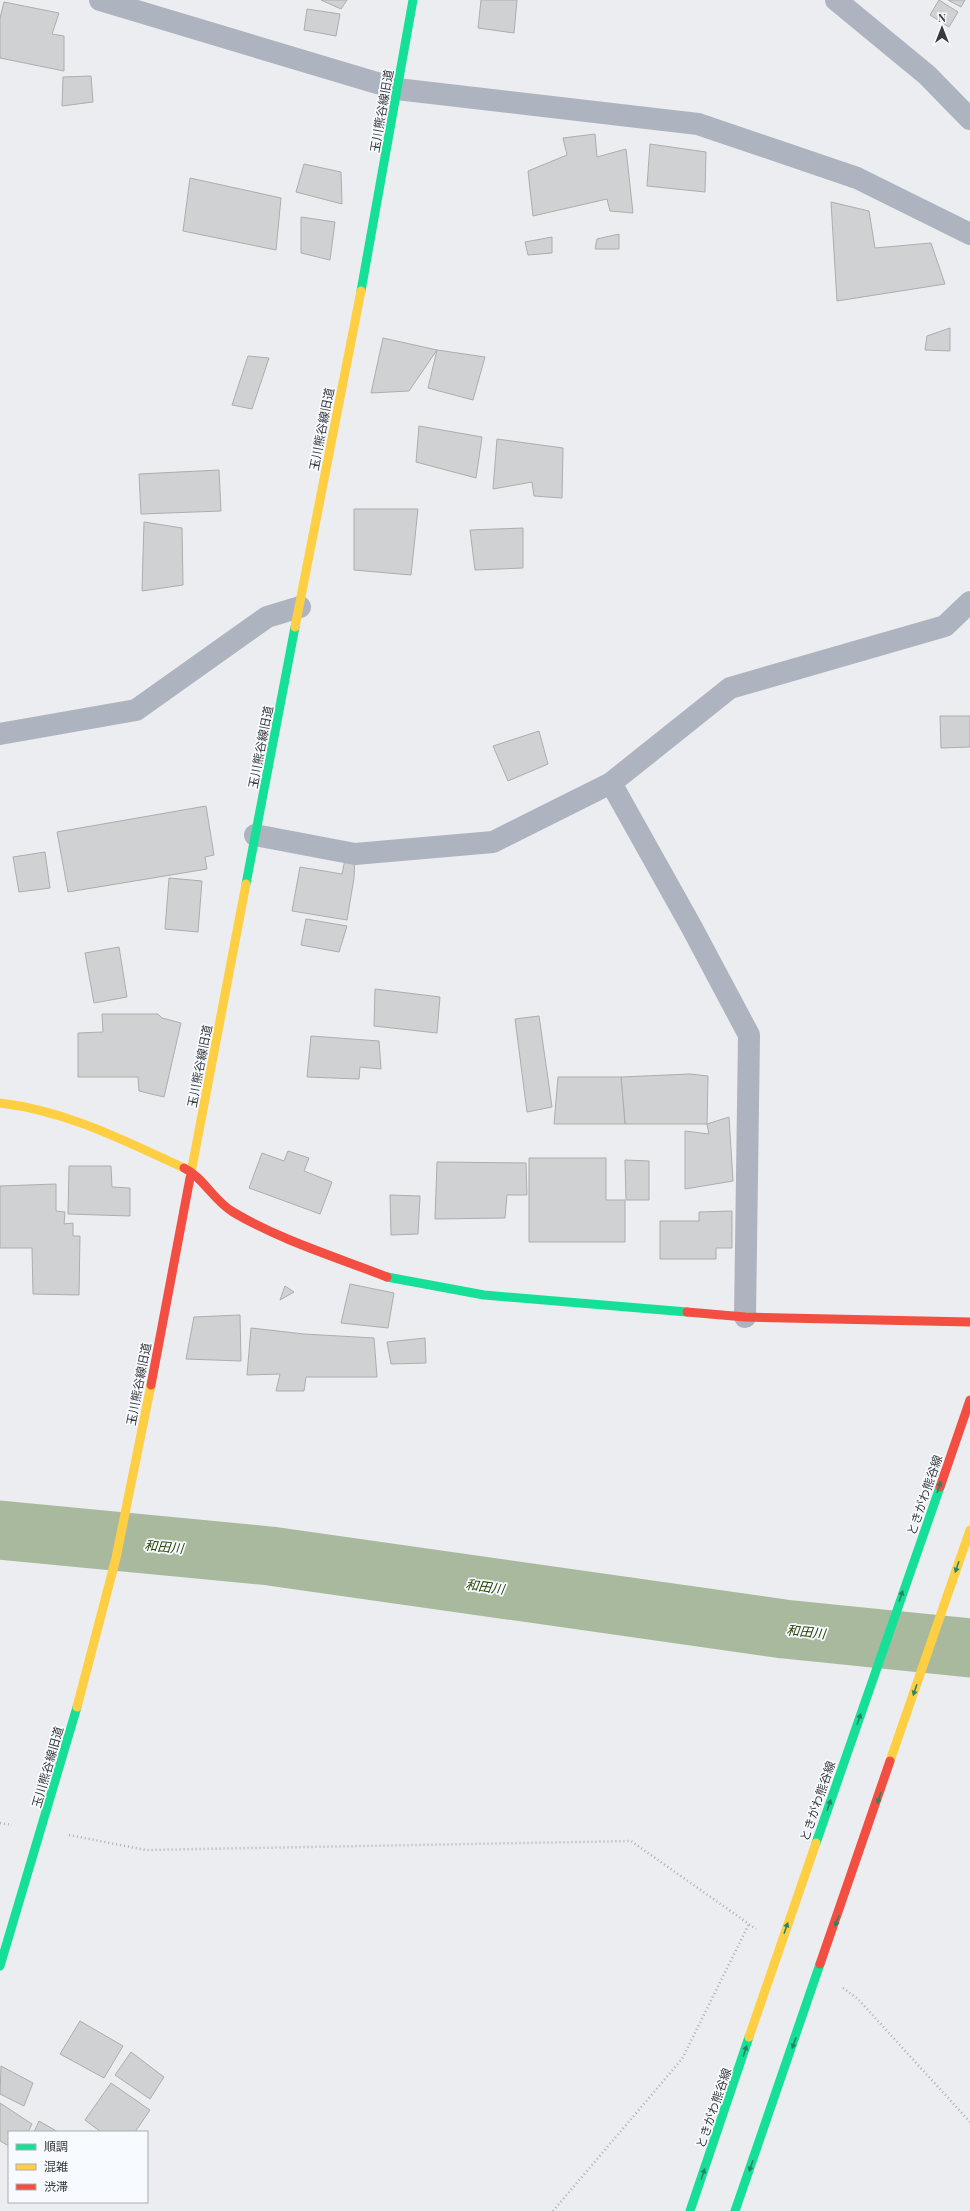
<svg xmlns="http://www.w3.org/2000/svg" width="970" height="2211" viewBox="0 0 970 2211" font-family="'Playfair Display','Noto Sans JP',serif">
	<rect width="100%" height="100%" fill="#ebedf0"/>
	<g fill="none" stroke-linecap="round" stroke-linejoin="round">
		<path stroke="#a9b99d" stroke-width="59" d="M0 1530 270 1556 784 1629 970 1648"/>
	</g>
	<g fill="#d0d1d3" stroke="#acadaf">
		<path d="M321 0H347L341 9Z"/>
		<path d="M481 0H517L514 33 478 28Z"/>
		<path d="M939 0 958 12 949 27 930 15Z"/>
		<path d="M948 0H965L961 7Z"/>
		<path d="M4 2 59 13 52 34 64 36V71L0 58V18Z"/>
		<path d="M307 9 340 14 336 36 304 30Z"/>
		<path d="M91 76 93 102 62 106 63 77Z"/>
		<path d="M595 134 597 157 626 149 633 213 610 211 607 199 533 216 528 171 567 155 563 138Z"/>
		<path d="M650 144 706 152 705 192 647 186Z"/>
		<path d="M304 164 341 172 342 204 296 192Z"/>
		<path d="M190 178 281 198 276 250 183 231Z"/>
		<path d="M831 202 869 211 875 248 931 243 945 284 837 301Z"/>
		<path d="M301 217 335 222 330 260 301 253Z"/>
		<path d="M619 234V249H595L597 239Z"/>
		<path d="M552 237V253L528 255 525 242Z"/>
		<path d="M950 328V351L925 350 927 336Z"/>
		<path d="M383 338 437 350 409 391 371 393Z"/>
		<path d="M437 350 485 357 473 400 428 388Z"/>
		<path d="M248 356 269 358 252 409 232 405Z"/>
		<path d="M419 426 482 437 476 478 416 462Z"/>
		<path d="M497 439 563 448 562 498 534 496 532 482 493 489Z"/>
		<path d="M219 470 221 511 141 514 139 474Z"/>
		<path d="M354 509H418L411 575 354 570Z"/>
		<path d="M144 522 182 528 183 585 142 591Z"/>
		<path d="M523 528V568L475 570 470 530Z"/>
		<path d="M940 716H970V747L941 748Z"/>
		<path d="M539 731 548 764 508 781 493 746Z"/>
		<path d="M206 806 214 855 205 857 207 869 68 892 57 832Z"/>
		<path d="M45 852 50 888 19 892 13 857Z"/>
		<path d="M346 854H355L354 878 347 920 292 911 300 867 342 874Z"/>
		<path d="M169 878 202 881 198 932 165 929Z"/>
		<path d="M306 919 347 926 339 952 301 945Z"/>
		<path d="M119 947 127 997 94 1003 85 953Z"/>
		<path d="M375 989 440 997 437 1033 374 1026Z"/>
		<path d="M102 1014H158L162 1018 181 1023 164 1097 139 1091 138 1077H78V1033L103 1032Z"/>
		<path d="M539 1016 552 1107 527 1112 515 1019Z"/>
		<path d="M311 1036 379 1041 381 1069 360 1067 359 1079 307 1077Z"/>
		<path d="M690 1074 708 1076 707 1124H625L621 1077Z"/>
		<path d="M558 1077H621L625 1124H554Z"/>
		<path d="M729 1117 733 1181 685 1189V1131L709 1134 707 1124Z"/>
		<path d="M288 1151 309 1158 304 1171 332 1182 320 1214 249 1188 262 1153 284 1161Z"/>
		<path d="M529 1158H606V1200H625V1242H529Z"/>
		<path d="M625 1160 649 1161V1200H626Z"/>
		<path d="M437 1162 526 1163 527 1195H507L505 1218 435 1219Z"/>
		<path d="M69 1166H111L112 1187 130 1188V1216L68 1214Z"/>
		<path d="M56 1184V1211L65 1212 64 1224 73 1223V1236H80L79 1295 33 1294 32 1248H0V1186Z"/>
		<path d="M390 1195 420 1196 418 1234 391 1235Z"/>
		<path d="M732 1211V1248H716V1259H660V1221H699V1212Z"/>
		<path d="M350 1284 394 1293 388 1328 341 1323Z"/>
		<path d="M285 1286 294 1292 280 1300Z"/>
		<path d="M240 1315 241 1361 186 1359 194 1317Z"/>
		<path d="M251 1328 304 1334 374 1338 377 1377H306L304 1391H276L280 1374 247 1375Z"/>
		<path d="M425 1338 426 1363 391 1364 387 1342Z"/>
		<path d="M80 2021 123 2046 104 2078 60 2054Z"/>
		<path d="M131 2052 164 2077 150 2099 115 2075Z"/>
		<path d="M1 2066 33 2083 24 2106 0 2094Z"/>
		<path d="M111 2083 150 2110 135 2132H101L85 2120Z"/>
		<path d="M0 2103 32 2124 28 2132H9V2146L0 2141Z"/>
		<path d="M39 2121 58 2132H34Z"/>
	</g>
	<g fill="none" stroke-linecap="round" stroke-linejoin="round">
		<g stroke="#aaafb5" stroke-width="2.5" stroke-dasharray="1 3" stroke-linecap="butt">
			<path d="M0 1823 12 1825"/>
			<path d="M69 1835 146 1850 631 1841 756 1929"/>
			<path d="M843 1988 858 1999 970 2122"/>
			<path d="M553 2211 682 2059 749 1924"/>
		</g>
		<g stroke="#aeb4bf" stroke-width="22">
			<path d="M100 0 397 89 698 124 857 178 970 234"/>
			<path d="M836 0 927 75 970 119"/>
			<path d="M0 734 136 710 267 617 300 607"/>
			<path d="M611 783 691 926 749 1035 745 1317"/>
			<path d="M255 835 355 854 493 842 611 783 730 688 945 626 970 602"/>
		</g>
		<g stroke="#16e098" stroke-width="9">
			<path d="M361 291 413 0"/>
			<path d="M246 884 295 627"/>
			<path d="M387 1277 484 1295 687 1312"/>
			<path d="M816 1843 940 1487"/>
			<path d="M0 1966 77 1707"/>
			<path d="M690 2211 749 2037"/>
			<path d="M735 2211 820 1964"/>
		</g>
		<g stroke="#ffcf43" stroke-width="9">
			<path d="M295 627 361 291"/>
			<path d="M0 1103C67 1111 123 1140 184 1168"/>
			<path d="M190 1178 246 884"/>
			<path d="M77 1707 116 1558 151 1385"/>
			<path d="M890 1761 970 1530"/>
			<path d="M749 2037 816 1843"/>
		</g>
		<g stroke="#f24e42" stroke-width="9">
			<path d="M184 1168C203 1177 214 1201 233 1212 280 1240 336 1257 387 1277"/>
			<path d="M687 1312 745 1317 970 1322"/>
			<path d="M151 1385 190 1178"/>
			<path d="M940 1487 970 1400"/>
			<path d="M820 1964 890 1761"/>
		</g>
	</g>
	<defs><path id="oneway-solid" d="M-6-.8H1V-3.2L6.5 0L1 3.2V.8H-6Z"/></defs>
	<g fill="#288465">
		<use href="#oneway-solid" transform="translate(939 1487) rotate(-71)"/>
		<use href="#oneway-solid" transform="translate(957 1567) rotate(109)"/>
		<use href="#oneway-solid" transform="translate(901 1596) rotate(-71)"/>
		<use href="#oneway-solid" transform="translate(915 1690) rotate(109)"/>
		<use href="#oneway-solid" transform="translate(859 1719) rotate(-71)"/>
		<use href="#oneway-solid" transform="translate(879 1798) rotate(109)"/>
		<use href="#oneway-solid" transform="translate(829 1805) rotate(-71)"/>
		<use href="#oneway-solid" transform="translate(837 1921) rotate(109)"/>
		<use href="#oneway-solid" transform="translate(786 1928) rotate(-71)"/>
		<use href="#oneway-solid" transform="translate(794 2043) rotate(109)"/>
		<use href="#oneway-solid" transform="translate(745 2051) rotate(-72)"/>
		<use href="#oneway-solid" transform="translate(751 2166) rotate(109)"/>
		<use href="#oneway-solid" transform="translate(703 2174) rotate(-71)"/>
	</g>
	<g text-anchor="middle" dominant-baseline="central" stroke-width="3.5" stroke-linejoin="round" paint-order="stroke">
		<g font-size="12" fill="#37393b" stroke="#f7fafe">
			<text transform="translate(381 111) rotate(-80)">玉川熊谷線旧道</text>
			<text transform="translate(321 429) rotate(-79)">玉川熊谷線旧道</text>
			<text transform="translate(260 747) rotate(-79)">玉川熊谷線旧道</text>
			<text transform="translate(199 1066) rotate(-79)">玉川熊谷線旧道</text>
			<text transform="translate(138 1384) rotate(-79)">玉川熊谷線旧道</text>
			<text transform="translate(924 1495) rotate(-71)">ときがわ熊谷線</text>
			<text transform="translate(47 1767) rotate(-74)">玉川熊谷線旧道</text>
			<text transform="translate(817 1801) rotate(-71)">ときがわ熊谷線</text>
			<text transform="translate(713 2108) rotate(-71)">ときがわ熊谷線</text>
		</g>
		<g font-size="13" font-style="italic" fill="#294303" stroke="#f7fafe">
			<text transform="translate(164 1546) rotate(5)">和田川</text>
			<text transform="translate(485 1586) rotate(8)">和田川</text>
			<text transform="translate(806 1631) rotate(6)">和田川</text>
		</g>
	</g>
	<rect x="8" y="2131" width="140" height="72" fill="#f7fafe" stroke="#aaadb0"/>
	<rect x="16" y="2144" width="20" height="6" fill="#16e098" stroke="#aaadb0"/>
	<text x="44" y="2151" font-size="12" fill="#37393b">順調</text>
	<rect x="16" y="2164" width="20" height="6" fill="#ffcf43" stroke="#aaadb0"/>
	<text x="44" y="2171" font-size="12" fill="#37393b">混雑</text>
	<rect x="16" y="2184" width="20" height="6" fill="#f24e42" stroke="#aaadb0"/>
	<text x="44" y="2191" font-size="12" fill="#37393b">渋滞</text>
	<g transform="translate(942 28)" stroke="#f7fafe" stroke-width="3" paint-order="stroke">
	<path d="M0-3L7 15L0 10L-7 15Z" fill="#37393b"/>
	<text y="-6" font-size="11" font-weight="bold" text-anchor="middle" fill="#37393b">N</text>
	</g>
</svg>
